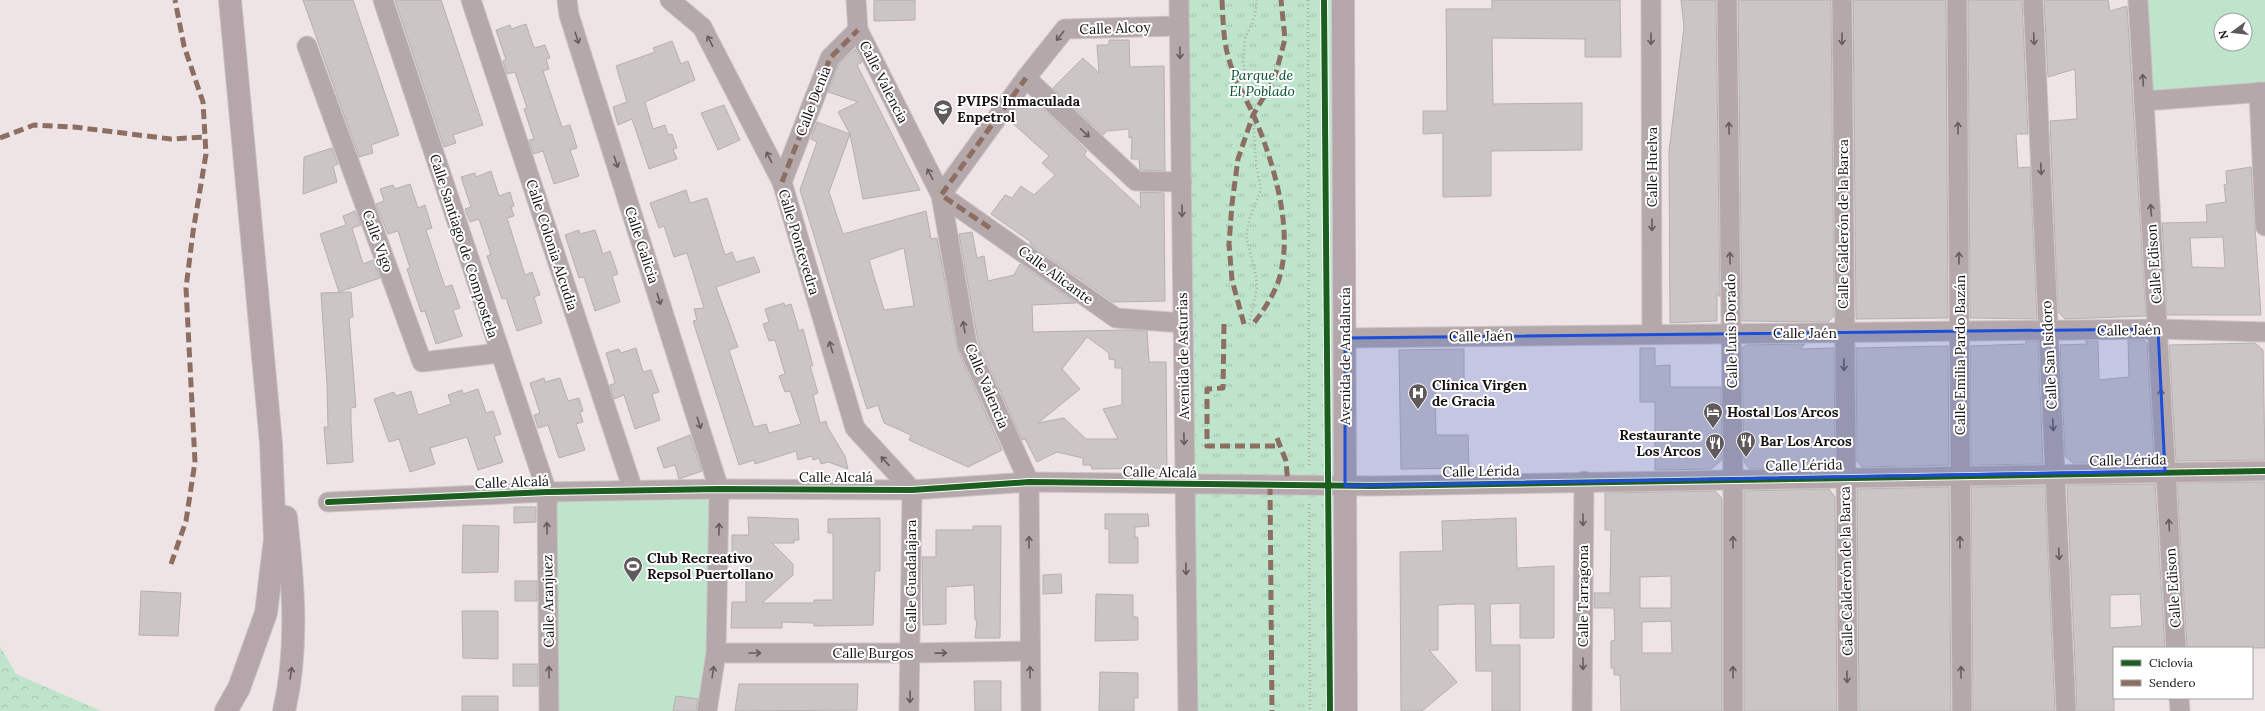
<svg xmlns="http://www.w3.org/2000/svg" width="2265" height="711" viewBox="0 0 2265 711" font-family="Lora,serif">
	<defs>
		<pattern id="forest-crowns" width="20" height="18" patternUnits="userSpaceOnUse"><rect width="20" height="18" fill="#bee5cc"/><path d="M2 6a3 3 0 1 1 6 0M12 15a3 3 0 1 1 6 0" fill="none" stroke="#a2c3ae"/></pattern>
		<pattern id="park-tufts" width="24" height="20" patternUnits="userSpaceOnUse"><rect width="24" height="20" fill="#bee5cc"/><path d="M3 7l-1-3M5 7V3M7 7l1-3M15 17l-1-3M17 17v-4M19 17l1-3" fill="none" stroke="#a2c3ae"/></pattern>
	</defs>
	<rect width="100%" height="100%" fill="#eee4e6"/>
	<g fill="#bee5cc" fill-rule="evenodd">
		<path d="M2138 0H2265V92L2144 101ZM2221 20H2245V44H2221Z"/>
		<path d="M719 489 707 711H549L547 492Z"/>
	</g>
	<path fill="url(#forest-crowns)" d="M0 646 16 674 101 711H0Z"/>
	<path fill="url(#park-tufts)" d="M1179 0H1343L1346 711H1188Z"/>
	<g fill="#ccc5c6" stroke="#b6afb1" fill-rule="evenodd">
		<path d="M303 0H353L399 135 371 145 373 153 359 157Z"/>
		<path d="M395 0H441L483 125 453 135 456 143 444 147Z"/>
		<path d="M874 0H915V20L874 21Z"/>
		<path d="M1492 0H1620L1621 57H1585V39L1492 38 1493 104 1582 103V150L1491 151V196L1443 197V133L1423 134V111H1447L1446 9H1492Z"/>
		<path d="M1681 0H1716L1720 297 1717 293V321L1670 323 1669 151 1684 27Z"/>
		<path d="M1738 0H1831L1834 316 1828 322 1742 321Z"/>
		<path d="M1853 0H1946L1948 318 1856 319Z"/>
		<path d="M1968 0H2022L2028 134H2016L2018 168 2030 167 2037 319 1970 318Z"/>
		<path d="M2044 0H2108L2110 11 2127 6 2146 316 2065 319 2058 312 2050 121 2077 119 2075 69 2048 77Z"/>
		<path d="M526 24 534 48 545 45 550 58 546 59 549 69 543 71 562 127 570 125 577 148 570 150 579 176 554 184 543 151 533 154 529 140 534 139 524 109 527 108 515 72 507 74 503 61 506 60 496 30 510 25 511 29Z"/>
		<path d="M1109 40H1129L1130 67 1164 66 1165 171 1140 170 1139 159H1131L1132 137 1129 138V129L1107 131 1103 135 1053 88 1083 58 1099 73 1097 45H1109Z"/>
		<path d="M672 41 681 64 688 61 695 80 645 102 653 129 665 125 668 135 672 134 677 148 673 149 677 159 649 169 632 119 618 125 613 107 627 102 616 66 655 52 653 48Z"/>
		<path d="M855 49 862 62 857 65 920 190 863 199 850 134 838 112 858 102 828 92 839 64Z"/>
		<path d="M1025 99 1034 108 1038 104 1087 151 1084 155 1141 208 1140 192 1164 193 1165 301 1113 302 1030 244 1031 242 991 214 1005 195 1012 198 1021 186 1034 195 1055 175 1042 163 1049 156 1009 120Z"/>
		<path d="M724 105 740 140 718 150 701 113Z"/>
		<path d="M817 122 850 134 829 192 843 234 926 211 931 239 937 238 957 348 1002 450 968 467 909 440 911 435 884 423 878 405 867 409 800 190 817 142 811 139ZM904 248 914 306 884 310 869 260Z"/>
		<path d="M332 148 338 164 333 166 337 182 303 194 304 157Z"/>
		<path d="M2251 167 2261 315H2167L2162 223 2207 222 2206 205 2226 202 2224 185 2227 184 2226 171ZM2223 237 2225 268 2192 267 2190 238Z"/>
		<path d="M491 171 499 196 510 192 514 206 511 207 514 216 507 218 525 275 532 272 540 295 534 297 542 323 517 331 506 298 502 299 487 256 491 255 479 219 470 222 465 209 471 207 461 177 475 173 476 177Z"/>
		<path d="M410 184 418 208 425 205 432 228 426 230 445 287 452 285 460 308 453 310 462 336 436 344 425 311 421 312 407 269 410 268 398 231 388 234 376 204 384 201 380 189 393 185 395 189Z"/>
		<path d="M686 190 690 203 707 198 725 255 732 252 736 262 754 257 760 272 716 287 738 347 729 350 754 427 766 424 769 433 801 424 790 391 785 392 779 376 785 374 775 340 769 341 763 324 769 322 765 309 784 303 785 306 791 304 799 331 803 329 813 366H810L818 393 813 395 820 423 826 421 828 428 845 456 848 469 828 462 821 464 819 458 813 460 812 456 798 460 796 451 755 464 754 460 739 465 693 321 697 320 694 309 704 308 687 253 674 257 664 226 659 228 650 203Z"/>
		<path d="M355 211 361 225 352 228 363 264 373 260 380 278 339 292 320 234 346 225 343 216Z"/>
		<path d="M579 230 580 234 595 230 603 254 610 251 618 274 612 276 620 302 595 311 584 277 579 278 565 235Z"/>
		<path d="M972 232 977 258 984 256 988 281 1014 275 1020 264 1076 303 1032 305 1033 332 1127 330 1147 331 1149 362H1166L1167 468 1092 469 1091 465H1083V458L1057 452 1037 462 1025 439 1022 440 978 341 959 234ZM1087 337 1109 353V359L1115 360V368H1122V405L1103 409 1118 439H1086L1064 418 1038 423 1080 389 1062 369Z"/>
		<path d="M351 292 353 317 349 318 356 407 351 408V421L353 462 327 464 324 427H328L327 384 321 293Z"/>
		<path d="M2128 340H2144L2147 343 2154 456 2148 462 2073 463 2065 456 2060 345 2088 344 2085 341H2098L2099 380 2129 377Z"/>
		<path d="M2026 341H2038L2043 464 1971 465 1970 346 2026 344Z"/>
		<path d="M2255 343 2263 350 2265 460 2176 461 2169 345Z"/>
		<path d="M1805 344 1800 349 1834 348 1835 457 1824 467 1750 469 1744 462 1742 348 1746 345Z"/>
		<path d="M1948 346 1949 465 1862 467 1857 461 1856 348Z"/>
		<path d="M636 348 643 372 651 370 659 392 652 394 660 420 635 429 624 395 614 399 610 385 615 383 606 353 619 349 621 353Z"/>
		<path d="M1640 348H1655V366L1670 365V387H1721L1722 460 1711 469 1655 470V402H1640Z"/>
		<path d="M1464 349V386H1435L1436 435H1468L1469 468 1401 469 1399 350Z"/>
		<path d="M544 378 545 382 560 378 568 401 579 398 583 411 580 412 583 422 576 424 585 450 559 458 548 425 538 428 534 415 540 413 530 383Z"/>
		<path d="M478 389 486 413 493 411 501 434 494 436 503 462 478 470 467 437 430 448 435 464 410 472 399 439 389 442 374 399 394 392 396 396 411 391 418 415 451 404 448 395 462 390 463 394Z"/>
		<path d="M690 435 702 471 679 479 675 465 664 468 657 448Z"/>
		<path d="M2265 482V648H2187L2177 483Z"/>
		<path d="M2155 484 2165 648H2114V711H2077L2067 485ZM2140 594 2142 626 2110 628V595Z"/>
		<path d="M2045 486 2055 711H1973L1971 487Z"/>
		<path d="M1949 487 1951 711H1859L1857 489Z"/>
		<path d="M1829 489 1835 497 1837 711H1744V491Z"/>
		<path d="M1715 491 1722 498V711H1621L1620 675H1614V668H1611V641L1615 640 1614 608H1594V593H1610L1611 530H1605V493ZM1671 576V608H1640V577ZM1671 621 1672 653H1642V622Z"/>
		<path d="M514 507H536V522L514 523Z"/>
		<path d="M1105 514H1148L1149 526 1135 527V537H1138V563H1109V529H1105Z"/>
		<path d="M748 517 798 519 799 540H794V543H772L793 564V575L762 603H814V600H833V533H828V519L880 518V571H875L873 625 814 626V623L782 622V628H731L732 602H746V559H732V535H749Z"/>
		<path d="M1516 518 1517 568 1554 566V638H1520V603L1490 604 1491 645H1520V711H1492V671H1476L1475 604H1459L1438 605V650H1429L1457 682 1422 711H1401L1400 552 1443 551 1442 521Z"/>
		<path d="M463 525 499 526 498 572 462 573Z"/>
		<path d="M973 526H1001L1000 638H975L977 620H975L974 585 946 587V624L923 625 922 557H936V530H973Z"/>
		<path d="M1061 574 1062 593 1043 594V575Z"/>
		<rect x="515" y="581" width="22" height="20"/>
		<path d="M141 591 181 593 178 636 139 635Z"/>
		<path d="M1096 594 1133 595V617H1138V640L1095 641Z"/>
		<path d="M462 611H498V659L463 658Z"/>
		<rect x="513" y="664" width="25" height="22"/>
		<path d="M1100 672 1138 673V698H1134V711H1099Z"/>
		<path d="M974 681H1001V711H975Z"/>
		<path d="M739 684H858L857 710 735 711Z"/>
		<rect x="462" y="696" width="36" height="15"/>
		<path d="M676 696 698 699 696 711H673Z"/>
	</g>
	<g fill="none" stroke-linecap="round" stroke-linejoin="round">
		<defs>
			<g id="street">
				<path d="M383 0 547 492 549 711"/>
				<path d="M471 0 633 490"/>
				<path d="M567 0 569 15 719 489 716 653 707 711"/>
				<path d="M670 0 702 27 782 182 855 428 912 490 909 711"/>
				<path d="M856 0 858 30 941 195 967 344 1029 482 1031 711"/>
				<path d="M1179 0 1188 711"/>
				<path d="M1651 0 1652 334"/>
				<path d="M1727 0 1733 479V711"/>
				<path d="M1842 0 1848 711"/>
				<path d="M1957 0 1962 711"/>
				<path d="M2033 0 2066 711"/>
				<path d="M2138 0 2176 648"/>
				<path d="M1179 26 1065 29 1026 78 941 195 1116 318 1183 323"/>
				<path d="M307 46 422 362 499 353"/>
				<path d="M1026 78 1136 181 1182 182"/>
				<path d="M2259 92 2265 226"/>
				<path d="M2144 101 2265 92"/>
				<path d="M782 182 830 58 858 30"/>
				<path d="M1345 338 2158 329 2265 332"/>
				<path d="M328 502 547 492 719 489 912 490 1029 482 1372 486 2265 471"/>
				<path d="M716 653H911L1030 651"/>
				<path d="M2179 698 2180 711"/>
				<path d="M1582 711 1584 481"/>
			</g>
			<g id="secondary">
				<path d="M1343 0 1346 711"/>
				<path d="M226 711 239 688 266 613 275 539 271 443 230 0"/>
				<path d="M284 711C299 648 293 581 286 517"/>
			</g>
		</defs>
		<use href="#street" stroke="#cac3c5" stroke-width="21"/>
		<use href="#secondary" stroke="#cac3c5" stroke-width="24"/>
		<g stroke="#b1a7a9" stroke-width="2.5" stroke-dasharray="1 3" stroke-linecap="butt">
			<path d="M1308 0 1309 467"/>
			<path d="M1249 324 1257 288 1256 276 1246 236 1250 217 1261 190 1256 164 1253 115 1243 62 1245 39 1255 15 1257 0"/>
			<path d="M1309 504 1310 711"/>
		</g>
		<use href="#street" stroke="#b5a8aa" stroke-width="19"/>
		<use href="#secondary" stroke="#b4a6aa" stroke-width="22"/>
		<g stroke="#8d6e63" stroke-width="5" stroke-dasharray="10 5" stroke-linecap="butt">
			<path d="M1222 0C1223 17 1223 35 1227 52 1232 75 1244 95 1254 116 1274 163 1296 236 1277 285 1271 299 1262 313 1253 324"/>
			<path d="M0 138 34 125 74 127 171 139 205 137"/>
			<path d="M782 182 830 58 858 30"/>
			<path d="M990 228 941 195 1026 78"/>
			<path d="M1224 324 1223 388 1207 389V446H1280"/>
			<path d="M1244 324 1232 280 1229 244 1232 204 1238 159 1253 115 1274 80 1285 39 1281 0"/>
			<path d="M1277 438 1286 461 1288 485"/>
			<path d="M1270 485 1272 711"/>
			<path d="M171 564 186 521 195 462 186 288 193 232 206 154 203 102 184 46 175 0"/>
		</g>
		<defs>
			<g id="cycleway">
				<path d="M1324 0 1330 711"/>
				<path d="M328 502 547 492 719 489 912 490 1029 482 1372 486 2265 471"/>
			</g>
		</defs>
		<use href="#cycleway" stroke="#fff" stroke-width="8"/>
		<use href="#cycleway" stroke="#1b5e20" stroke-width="6"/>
	</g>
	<defs><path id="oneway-shaft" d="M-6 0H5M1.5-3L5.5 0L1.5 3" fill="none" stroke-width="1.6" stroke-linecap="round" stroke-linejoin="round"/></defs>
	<g stroke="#655c5e">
		<use href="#oneway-shaft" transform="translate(1060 36) rotate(129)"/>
		<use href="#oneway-shaft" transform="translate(577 38) rotate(72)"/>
		<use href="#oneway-shaft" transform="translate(1651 39) rotate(90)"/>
		<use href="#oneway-shaft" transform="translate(1842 39) rotate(90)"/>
		<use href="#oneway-shaft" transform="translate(2034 39) rotate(87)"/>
		<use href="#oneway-shaft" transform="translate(710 41) rotate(-117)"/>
		<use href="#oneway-shaft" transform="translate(1180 53) rotate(89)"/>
		<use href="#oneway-shaft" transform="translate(2143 80) rotate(-94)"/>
		<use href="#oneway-shaft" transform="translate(1729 128) rotate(-91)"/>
		<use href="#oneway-shaft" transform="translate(1958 128) rotate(-90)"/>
		<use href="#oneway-shaft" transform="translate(1085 133) rotate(43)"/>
		<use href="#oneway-shaft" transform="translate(769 157) rotate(-117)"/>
		<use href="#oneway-shaft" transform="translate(616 162) rotate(72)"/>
		<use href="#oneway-shaft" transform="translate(2041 169) rotate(87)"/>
		<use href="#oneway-shaft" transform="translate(930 174) rotate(-117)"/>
		<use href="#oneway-shaft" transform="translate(2151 210) rotate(-94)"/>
		<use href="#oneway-shaft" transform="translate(1182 211) rotate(90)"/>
		<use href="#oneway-shaft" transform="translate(1652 225) rotate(90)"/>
		<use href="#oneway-shaft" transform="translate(1730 258) rotate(-91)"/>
		<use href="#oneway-shaft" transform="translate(1959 258) rotate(-90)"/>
		<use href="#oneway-shaft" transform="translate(659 299) rotate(72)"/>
		<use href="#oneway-shaft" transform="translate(964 327) rotate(-100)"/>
		<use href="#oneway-shaft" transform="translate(831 347) rotate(-107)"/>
		<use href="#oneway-shaft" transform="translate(1844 365) rotate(89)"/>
		<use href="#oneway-shaft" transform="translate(2161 395) rotate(-93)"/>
		<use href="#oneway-shaft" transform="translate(699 423) rotate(72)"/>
		<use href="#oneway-shaft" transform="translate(2053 425) rotate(87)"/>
		<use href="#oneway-shaft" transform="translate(1184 439) rotate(89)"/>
		<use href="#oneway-shaft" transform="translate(885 461) rotate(-133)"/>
		<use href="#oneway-shaft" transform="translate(1583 520) rotate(90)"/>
		<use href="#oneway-shaft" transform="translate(2169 525) rotate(-94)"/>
		<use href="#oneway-shaft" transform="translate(547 528) rotate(-91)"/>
		<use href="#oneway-shaft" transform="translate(719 529) rotate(-89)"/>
		<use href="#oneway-shaft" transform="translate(1029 542) rotate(-90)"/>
		<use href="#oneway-shaft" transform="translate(1733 542) rotate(-90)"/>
		<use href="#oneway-shaft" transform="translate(1960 542) rotate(-90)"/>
		<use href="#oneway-shaft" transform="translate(2059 554) rotate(87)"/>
		<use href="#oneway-shaft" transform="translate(1186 569) rotate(89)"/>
		<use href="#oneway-shaft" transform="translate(755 653)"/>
		<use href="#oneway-shaft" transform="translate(941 653) rotate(-1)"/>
		<use href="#oneway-shaft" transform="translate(1583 664) rotate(90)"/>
		<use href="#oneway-shaft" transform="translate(549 672) rotate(-91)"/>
		<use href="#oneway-shaft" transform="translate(713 672) rotate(-81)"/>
		<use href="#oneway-shaft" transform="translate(1030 672) rotate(-90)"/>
		<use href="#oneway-shaft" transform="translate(1733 672) rotate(-90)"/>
		<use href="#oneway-shaft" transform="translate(1961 672) rotate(-90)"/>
		<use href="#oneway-shaft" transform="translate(1847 677) rotate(89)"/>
		<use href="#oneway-shaft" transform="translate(910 697) rotate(91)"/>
	</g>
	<use stroke="#645b5e" href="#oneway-shaft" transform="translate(291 673) rotate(-81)"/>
	<path fill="#1d4ed8" fill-opacity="0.2" stroke="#1d4ed8" stroke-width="3" stroke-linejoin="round" d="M2158 329 2165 471 1345 486V338Z"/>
	<defs>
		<symbol id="school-pin" viewBox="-11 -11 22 30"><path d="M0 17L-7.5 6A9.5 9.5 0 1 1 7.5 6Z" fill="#615a5c" stroke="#fff"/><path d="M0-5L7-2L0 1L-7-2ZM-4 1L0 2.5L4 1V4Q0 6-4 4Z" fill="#fff"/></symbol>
		<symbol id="hospital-pin" viewBox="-11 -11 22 30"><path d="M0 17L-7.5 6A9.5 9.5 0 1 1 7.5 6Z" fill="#615a5c" stroke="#fff"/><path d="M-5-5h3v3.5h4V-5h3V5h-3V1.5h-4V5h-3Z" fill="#fff"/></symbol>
		<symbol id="hotel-pin" viewBox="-11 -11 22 30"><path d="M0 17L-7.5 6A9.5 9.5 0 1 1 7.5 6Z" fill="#615a5c" stroke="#fff"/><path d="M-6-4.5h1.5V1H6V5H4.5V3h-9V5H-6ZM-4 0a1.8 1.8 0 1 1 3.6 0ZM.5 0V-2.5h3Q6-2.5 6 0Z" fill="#fff"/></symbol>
		<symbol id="restaurant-pin" viewBox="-11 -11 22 30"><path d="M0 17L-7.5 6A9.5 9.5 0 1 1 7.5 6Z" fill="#615a5c" stroke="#fff"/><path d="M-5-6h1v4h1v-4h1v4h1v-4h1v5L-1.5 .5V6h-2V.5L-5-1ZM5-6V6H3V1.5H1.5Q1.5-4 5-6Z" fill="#fff"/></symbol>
		<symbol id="stadium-pin" viewBox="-11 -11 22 30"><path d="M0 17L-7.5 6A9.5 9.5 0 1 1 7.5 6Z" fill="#615a5c" stroke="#fff"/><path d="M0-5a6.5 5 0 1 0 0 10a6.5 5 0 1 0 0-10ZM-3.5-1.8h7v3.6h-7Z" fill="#fff"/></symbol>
	</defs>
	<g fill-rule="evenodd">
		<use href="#school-pin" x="932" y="98" width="22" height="30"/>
		<use href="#hospital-pin" x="1407" y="382" width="22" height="30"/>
		<use href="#hotel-pin" x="1702" y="401" width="22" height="30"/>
		<use href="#restaurant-pin" x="1735" y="430" width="22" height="30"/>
		<use href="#restaurant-pin" x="1704" y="432" width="22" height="30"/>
		<use href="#stadium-pin" x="622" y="555" width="22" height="30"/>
	</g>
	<g text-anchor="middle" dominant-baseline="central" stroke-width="4" stroke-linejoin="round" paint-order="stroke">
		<g font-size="14" fill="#151011" stroke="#fff">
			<text transform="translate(1115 28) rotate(-2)">Calle Alcoy</text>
			<text transform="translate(884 82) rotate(63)">Calle Valencia</text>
			<text transform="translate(813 101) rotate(-69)">Calle Denia</text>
			<text transform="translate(1652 167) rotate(-90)">Calle Huelva</text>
			<text transform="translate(1843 224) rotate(-90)">Calle Calderón de la Barca</text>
			<text transform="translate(378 241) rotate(70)">Calle Vigo</text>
			<text transform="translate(799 242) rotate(73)">Calle Pontevedra</text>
			<text transform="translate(552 245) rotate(72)">Calle Colonia Alcudia</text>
			<text transform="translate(642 245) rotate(72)">Calle Galicia</text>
			<text transform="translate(464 246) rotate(72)">Calle Santiago de Compostela</text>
			<text transform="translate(2154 264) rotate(-94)">Calle Edison</text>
			<text transform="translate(1056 275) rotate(36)">Calle Alicante</text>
			<text transform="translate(2129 330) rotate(-1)">Calle Jaén</text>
			<text transform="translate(1731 331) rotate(-91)">Calle Luis Dorado</text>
			<text x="1805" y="333">Calle Jaén</text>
			<text transform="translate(1481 336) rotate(-1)">Calle Jaén</text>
			<text transform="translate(1960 355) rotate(-90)">Calle Emilia Pardo Bazán</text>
			<text transform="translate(2049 355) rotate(-93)">Calle San Isidoro</text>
			<text transform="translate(1183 356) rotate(-91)">Avenida de Asturias</text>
			<text transform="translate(1345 356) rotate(-90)">Avenida de Andalucía</text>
			<text transform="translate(987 386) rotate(67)">Calle Valencia</text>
			<text transform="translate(2128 460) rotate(-1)">Calle Lérida</text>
			<text transform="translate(1804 465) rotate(-1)">Calle Lérida</text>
			<text transform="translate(1481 471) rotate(-1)">Calle Lérida</text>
			<text transform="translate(1160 472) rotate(1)">Calle Alcalá</text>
			<text x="836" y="477">Calle Alcalá</text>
			<text transform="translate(512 482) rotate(-2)">Calle Alcalá</text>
			<text transform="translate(1846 571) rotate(-91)">Calle Calderón de la Barca</text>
			<text transform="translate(911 576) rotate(-90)">Calle Guadalajara</text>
			<text transform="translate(2173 588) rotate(-94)">Calle Edison</text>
			<text transform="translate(1583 596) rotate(-90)">Calle Tarragona</text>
			<text transform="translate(548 601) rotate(-91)">Calle Aranjuez</text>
			<text x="873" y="653">Calle Burgos</text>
		</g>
		<g font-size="14" font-style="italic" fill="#004d2c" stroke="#fff">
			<text x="1262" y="75">Parque de<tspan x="1262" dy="16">El Poblado</tspan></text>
		</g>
		<g font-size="14" font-weight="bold" fill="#151011" stroke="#fff" text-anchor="start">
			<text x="957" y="101">PVIPS Inmaculada<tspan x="957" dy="16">Enpetrol</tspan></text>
			<text x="1432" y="385">Clínica Virgen<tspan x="1432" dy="16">de Gracia</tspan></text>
			<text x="1727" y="412">Hostal Los Arcos</text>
			<text x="1701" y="435" text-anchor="end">Restaurante<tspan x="1701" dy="16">Los Arcos</tspan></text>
			<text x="1760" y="441">Bar Los Arcos</text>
			<text x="647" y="558">Club Recreativo<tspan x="647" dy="16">Repsol Puertollano</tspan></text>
		</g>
	</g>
	<rect x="2113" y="647" width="140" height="52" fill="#ffffff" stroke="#a19fa0"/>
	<rect x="2121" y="660" width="20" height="6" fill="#1b5e20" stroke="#a19fa0"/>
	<text x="2149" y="667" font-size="12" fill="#151011">Ciclovía</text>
	<rect x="2121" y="680" width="20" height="6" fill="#8d6e63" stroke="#a19fa0"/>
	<text x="2149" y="687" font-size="12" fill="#151011">Sendero</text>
	<g transform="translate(2233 32) rotate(255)"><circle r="19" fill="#ffffff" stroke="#a19fa0"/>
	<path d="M0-3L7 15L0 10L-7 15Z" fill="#615a5c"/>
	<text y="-6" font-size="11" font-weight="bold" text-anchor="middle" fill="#151011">N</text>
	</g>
</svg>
